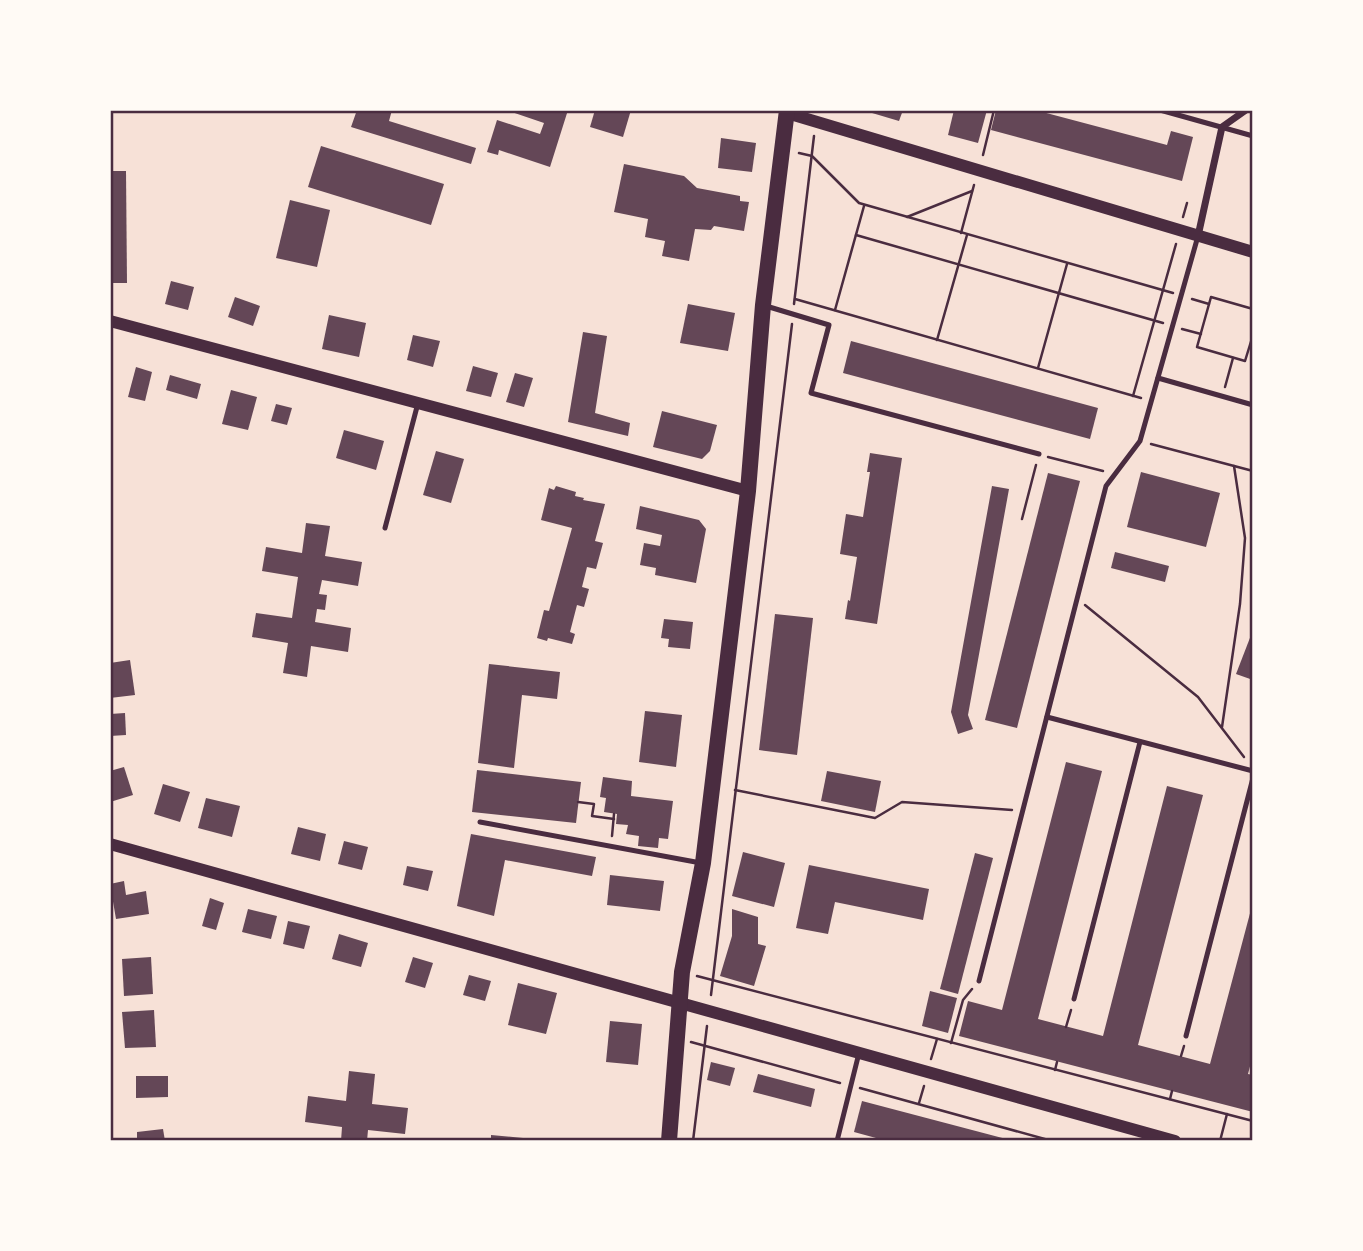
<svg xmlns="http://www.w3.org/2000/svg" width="1363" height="1251" viewBox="0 0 1363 1251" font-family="Raleway,sans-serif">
	<rect width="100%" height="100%" fill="#f7e1d7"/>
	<g fill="#644757">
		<path d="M357 110H392L389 121 476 148 471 164 351 127Z"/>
		<path d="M506 110H568L550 167 499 150 498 155 487 152 497 120 540 134 544 123Z"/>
		<path d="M595 110H631L623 137 590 127Z"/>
		<path d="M862 110H903L899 121Z"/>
		<path d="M954 110H987L978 143 948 135Z"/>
		<path d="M996 110H1035L1167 145 1171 131 1193 137 1182 181 991 130Z"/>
		<path d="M721 138 756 143 752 172 718 168Z"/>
		<path d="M321 146 444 184 431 225 308 187Z"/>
		<path d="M624 164 684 176 697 188 740 196V201L749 202 744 231 714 226 711 230 695 229 689 261 662 256 665 241 645 237 648 219 614 212Z"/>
		<path d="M110 171H126L127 283H110Z"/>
		<path d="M290 200 330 210 317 267 276 258Z"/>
		<path d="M171 281 194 287 188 310 165 304Z"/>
		<path d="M235 297 260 306 253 326 228 317Z"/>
		<path d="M688 304 735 313 728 351 680 343Z"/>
		<path d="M329 315 366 323 359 357 322 349Z"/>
		<path d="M583 332 607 336 595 413 630 423 628 436 568 422Z"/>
		<path d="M413 335 440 341 433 367 407 360Z"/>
		<path d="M851 341 1098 408 1090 439 843 373Z"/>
		<path d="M473 366 498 373 491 397 466 391Z"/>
		<path d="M136 367 152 372 145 401 128 397Z"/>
		<path d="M515 373 533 378 524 407 506 402Z"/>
		<path d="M170 375 201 384 197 399 166 390Z"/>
		<path d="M231 390 257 397 248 430 222 424Z"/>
		<path d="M276 404 292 408 287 425 271 421Z"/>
		<path d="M662 411 717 425 710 451 702 459 653 447Z"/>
		<path d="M344 430 384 441 376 470 336 458Z"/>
		<path d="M436 451 464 459 451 503 423 495Z"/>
		<path d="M870 453 902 458 877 624 845 619 848 600 850 601 857 557 840 554 846 514 863 517 870 472H867Z"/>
		<path d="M1141 472 1220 493 1206 547 1127 527Z"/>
		<path d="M1048 473 1080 481 1017 728 985 720Z"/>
		<path d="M556 486 576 492 575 496 584 498 583 500 605 504 595 541 603 543 596 569 587 567 582 587 589 589 584 607 577 605 570 632 575 634 572 644 548 638 547 641 537 638 544 610 549 611 572 528 541 520 549 488 554 490Z"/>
		<path d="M992 486 1009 489 968 715 973 729 958 734 951 712Z"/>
		<path d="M640 506 699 520 706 529 696 583 655 575 656 568 640 565 644 543 660 546 662 535 636 529Z"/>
		<path d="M306 523 330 526 325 556 362 562 358 586 322 580 319 594 327 595 325 610 317 609 315 622 351 628 348 652 311 646 307 677 283 673 288 643 252 637 256 613 292 618 298 577 262 571 266 547 302 553Z"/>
		<path d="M1115 552 1169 566 1165 582 1111 568Z"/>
		<path d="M775 614 813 618 797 755 759 750Z"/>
		<path d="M664 619 693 622 690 649 668 647 669 639 661 638Z"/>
		<path d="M1253 630V680L1236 674Z"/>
		<path d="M130 660 135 695 110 698V663Z"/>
		<path d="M489 664 560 672 557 699 522 695 514 768 478 763Z"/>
		<path d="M645 711 682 715 676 767 639 762Z"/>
		<path d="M125 713 126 735 110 736V714Z"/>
		<path d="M1066 762 1102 771 1038 1019 1103 1036 1167 786 1203 795 1138 1045 1210 1064 1253 902V1055L1248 1074 1253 1075V1112L959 1036 968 1001 1002 1010Z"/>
		<path d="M124 767 133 795 110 802V771Z"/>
		<path d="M477 770 581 782 576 823 472 812Z"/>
		<path d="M827 771 881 781 875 812 821 801Z"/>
		<path d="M603 777 632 781 631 796 673 801 668 839 659 838 658 848 638 846 639 836 626 834 628 825 616 824 617 814 604 812 606 798 600 797Z"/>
		<path d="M163 784 190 792 180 822 154 814Z"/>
		<path d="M206 798 240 806 232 837 198 828Z"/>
		<path d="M298 827 326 834 320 861 291 854Z"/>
		<path d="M471 834 596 857 592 876 505 860 494 916 457 906Z"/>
		<path d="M344 841 368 847 362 870 338 864Z"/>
		<path d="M743 852 785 863 774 907 732 896Z"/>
		<path d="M975 853 993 858 958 994 940 989Z"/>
		<path d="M809 865 929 889 923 920 835 902 828 934 796 928Z"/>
		<path d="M407 866 433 871 428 891 403 885Z"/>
		<path d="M610 875 664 881 660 911 607 905Z"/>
		<path d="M124 881 126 895 146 891 149 914 116 919 110 884Z"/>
		<path d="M210 898 224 903 216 930 202 926Z"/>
		<path d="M248 909 277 916 271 939 242 932Z"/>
		<path d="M732 909 758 917V944L766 946 754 986 720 976 732 936Z"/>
		<path d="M288 921 310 926 304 949 283 944Z"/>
		<path d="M339 934 368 943 361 967 332 959Z"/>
		<path d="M151 957 153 994 124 996 122 959Z"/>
		<path d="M413 957 433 963 425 988 405 982Z"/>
		<path d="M469 975 491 981 485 1001 463 995Z"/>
		<path d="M518 983 557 993 546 1034 508 1025Z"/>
		<path d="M930 991 957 998 948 1033 922 1026Z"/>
		<path d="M154 1010 156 1047 125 1048 122 1012Z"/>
		<path d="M610 1021 642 1024 638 1065 606 1062Z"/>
		<path d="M711 1062 735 1068 730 1086 707 1080Z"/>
		<path d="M349 1071 375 1074 372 1104 408 1108 405 1134 368 1130 367 1141H341L342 1127 305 1122 308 1096 346 1101Z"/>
		<path d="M758 1074 815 1089 811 1107 753 1092Z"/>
		<path d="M136 1076H168V1097L136 1098Z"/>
		<path d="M862 1101 1010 1140V1141H887L854 1132Z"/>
		<path d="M163 1129 165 1141H137V1132Z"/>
		<path d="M491 1135 533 1139V1141H491Z"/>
	</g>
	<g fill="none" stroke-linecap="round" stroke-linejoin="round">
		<g stroke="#4a2c40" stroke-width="2.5">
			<path d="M799 153 812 156 859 203 1173 293"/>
			<path d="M983 155 994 110"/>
			<path d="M907 217 972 191"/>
			<path d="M1183 217 1187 203"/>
			<path d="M961 233 974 185"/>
			<path d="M856 235 1163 323"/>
			<path d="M795 299 1141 398"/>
			<path d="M1192 299 1209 304"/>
			<path d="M794 304 814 136"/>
			<path d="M1253 309 1211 297 1197 347 1245 361 1253 335"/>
			<path d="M835 310 864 206"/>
			<path d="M1182 329 1201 334"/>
			<path d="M937 340 967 235"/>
			<path d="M1038 368 1067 264"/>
			<path d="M1225 387 1233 358"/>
			<path d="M1133 396 1176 244"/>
			<path d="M1151 444 1253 471"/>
			<path d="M1048 457 1103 471"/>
			<path d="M1022 519 1036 465"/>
			<path d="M1085 605 1198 697 1244 757"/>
			<path d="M1222 727 1240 604 1245 538 1234 466"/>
			<path d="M735 790 875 818 902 802 1012 810"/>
			<path d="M578 802 594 804 592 816 614 819"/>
			<path d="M612 836 614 814"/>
			<path d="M697 976 1253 1121"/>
			<path d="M711 995 792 324"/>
			<path d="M1066 1027 1071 1010"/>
			<path d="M691 1042 840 1083"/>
			<path d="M951 1043 963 1000 972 989"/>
			<path d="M1181 1056 1184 1046"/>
			<path d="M931 1059 937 1039"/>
			<path d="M1055 1070 1057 1062"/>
			<path d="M860 1088 1052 1141"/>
			<path d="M1170 1099 1172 1091"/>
			<path d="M919 1103 924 1086"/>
			<path d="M693 1141 707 1026"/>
			<path d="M1220 1141 1227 1114"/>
		</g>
		<g stroke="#4a2c40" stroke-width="5">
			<path d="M1160 110 1253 136"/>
			<path d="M766 306 829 325 811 393 1039 454"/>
			<path d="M1158 378 1253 405"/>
			<path d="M385 528 418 403"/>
			<path d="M1047 717 1253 771"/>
			<path d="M480 822 701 863"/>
			<path d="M979 981 1106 486 1140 441 1198 236"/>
			<path d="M1074 999 1140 742"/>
			<path d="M1186 1036 1253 778"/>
			<path d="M837 1141 859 1053"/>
		</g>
		<path stroke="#4a2c40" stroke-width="7" d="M1198 236 1222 127 1246 110"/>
		<g stroke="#4a2c40" stroke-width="12">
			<path d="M787 113 1253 252"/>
			<path d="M110 321 748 491"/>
			<path d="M110 844 1175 1141"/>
		</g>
		<path stroke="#4a2c40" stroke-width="16" d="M669 1141 682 972 703 863 748 491 763 305 787 110"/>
	</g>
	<rect width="1363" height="1251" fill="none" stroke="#fffaf5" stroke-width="224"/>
	<rect x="112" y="112" width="1139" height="1027" fill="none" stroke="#4a2c40" stroke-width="2.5"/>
</svg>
